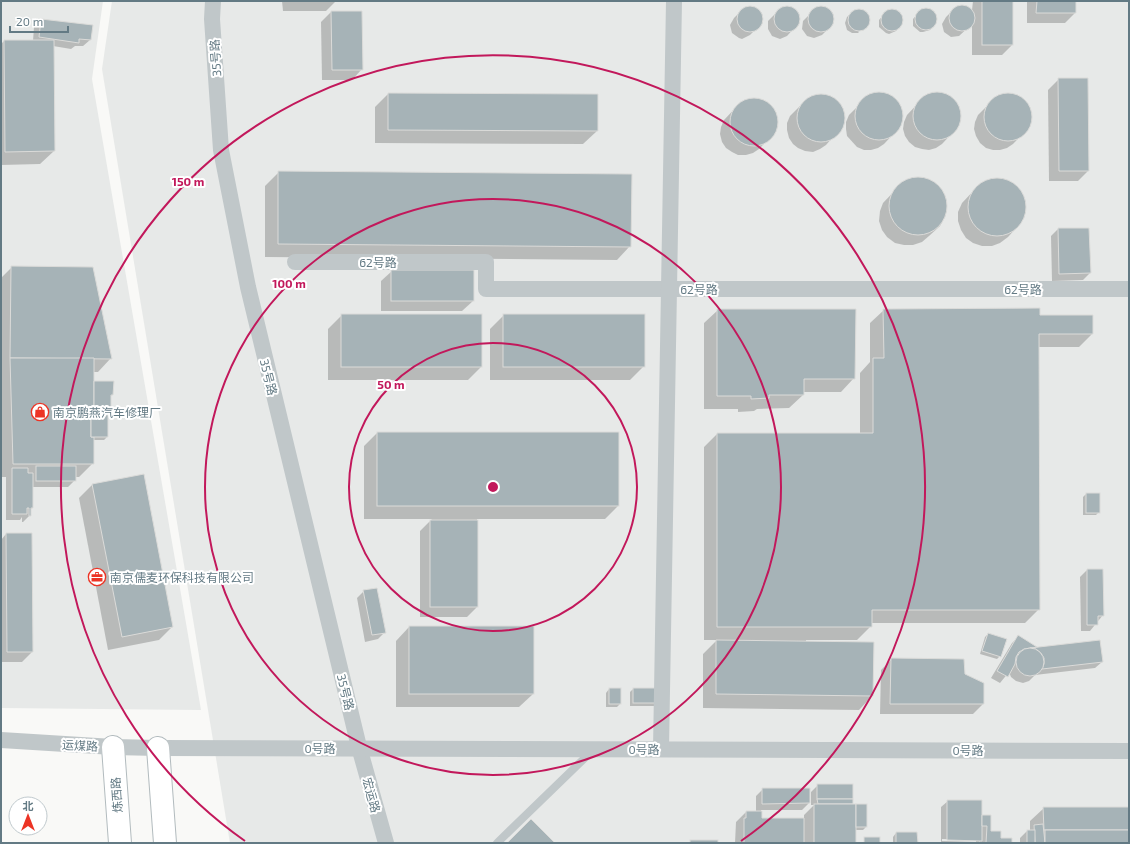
<svg xmlns="http://www.w3.org/2000/svg" width="1130" height="844" viewBox="0 0 1130 844" font-family="'Exo 2','Noto Sans SC',sans-serif">
	<rect width="100%" height="100%" fill="#f9f9f7"/>
	<g fill="#e7e9e8">
		<path d="M1 1H103L92 79 201 710 1 708Z"/>
		<path d="M112 1H1129V843H230L102 69Z"/>
	</g>
	<g fill="#0003" fill-rule="evenodd">
		<path d="M282 1H336L326 11H283Z"/>
		<path d="M973 1H1012V45L1002 55H972V24L959 36 951 37 944 32 942 24 946 17 956 7 964 6 972 10Z"/>
		<path d="M1027 1H1075V13L1065 23H1027Z"/>
		<path d="M752 7 759 11 760 14 761 21 757 28 750 35 742 39 739 38 732 33 730 25 734 18 744 8Z"/>
		<path d="M785 7 793 9 796 11 799 18 797 25 787 36 780 39 772 36 768 29V21L778 11Z"/>
		<path d="M820 7H824L830 11 832 14 833 21 829 28 822 35 814 38 807 36 802 29 803 21 813 11Z"/>
		<path d="M927 9 933 11 935 14 936 20 930 30 923 32H920L913 26V19L921 10Z"/>
		<path d="M893 10 899 13 901 15 902 21 896 31 889 34 886 33 879 27V20L887 11Z"/>
		<path d="M853 11H863L867 15 868 21 865 27 858 32 859 33H852L847 30 845 23 847 17Z"/>
		<path d="M331 12 362 69 352 80H322L321 22Z"/>
		<path d="M41 20 90 40 83 46H75L71 49 53 46 54 151 40 164 1 165V44L4 41H33L34 27Z"/>
		<path d="M1059 79 1088 171 1078 181H1049L1048 90Z"/>
		<path d="M936 93 944 94 951 98 957 104 960 111V119L958 127 942 144 936 148 929 150 922 149 915 147 909 142 905 136 903 129 904 122 907 115 923 98 929 95Z"/>
		<path d="M388 94 597 131 583 144 375 143V107Z"/>
		<path d="M878 94H886L893 98 899 104 902 111V119L900 127 884 144 878 148 871 150H864L857 147 847 136 846 129V122L849 115 865 99 871 95Z"/>
		<path d="M1007 94 1015 95 1022 98 1028 104 1031 112V120L1029 127 1013 144 1007 148 1000 150H993L986 148 980 143 976 136 974 129 975 122 978 115 994 99 1000 95Z"/>
		<path d="M820 95 828 96 835 99 840 106 843 113 844 120 841 128 826 145 820 149 813 152 805 151 798 148 793 144 789 138 787 130V123L790 116 806 100 813 96Z"/>
		<path d="M753 99 761 100 768 104 773 109 776 116 777 124 775 132 759 149 753 153 746 155H738L732 152 726 148 722 142 720 134 721 127 724 120 739 104 746 100Z"/>
		<path d="M279 172 630 246 617 260 265 257V186Z"/>
		<path d="M917 178 926 179 935 183 942 190 946 198 947 208 945 217 940 226 929 236 922 242 913 245H904L895 243 887 237 882 230 879 221 880 211 883 203 900 185 908 180Z"/>
		<path d="M996 178 1005 179 1014 184 1020 190 1025 199 1026 209 1024 218 1018 226 1008 237 1000 243 992 246H982L973 243 966 238 961 230 958 221V212L962 203 978 186 986 181Z"/>
		<path d="M1058 229H1088L1090 273 1083 280 1052 281 1051 236Z"/>
		<path d="M12 267 111 358 98 372H93V383L112 395 110 397V414L107 416V437L104 440H93V463L79 477H75V480L68 487H32V508L30 510V515L23 522H22V517L20 520H6V477H1V278Z"/>
		<path d="M392 271 473 301 462 311H381V281Z"/>
		<path d="M718 310 854 378 841 392H803V395L789 408 757 409 754 411 738 412V409H704V323Z"/>
		<path d="M884 310 1039 316 1092 334 1079 347H1038L1039 609 1025 623H871V626L857 640H806V642L872 696 859 710 703 708V654L717 640H704V447L717 434H860V373L870 362V323Z"/>
		<path d="M342 315 481 367 468 380H328V329Z"/>
		<path d="M504 315 644 366 630 380H490V329Z"/>
		<path d="M377 433 618 506 605 519H477V607L467 617H420V531L432 519H364V446Z"/>
		<path d="M93 484 172 627 159 640 108 650 79 498Z"/>
		<path d="M1086 494 1099 512 1096 515H1083V497Z"/>
		<path d="M6 534 32 652 22 662H1V540Z"/>
		<path d="M1087 570 1103 615 1090 631H1081L1080 577Z"/>
		<path d="M364 591 385 632 378 639 365 642 357 598Z"/>
		<path d="M409 627 533 694 519 707H396V641Z"/>
		<path d="M988 634 1000 656 997 659 980 654 985 637Z"/>
		<path d="M1018 637 1037 648 1102 662 1095 668 1035 675 1029 681 1023 683 1016 681 1011 677 1009 672 1000 683 991 678 1012 643Z"/>
		<path d="M892 659 964 674 983 704 973 714H880L881 670Z"/>
		<path d="M609 689 620 704 617 707H606V693Z"/>
		<path d="M633 689H659L656 706H630V692Z"/>
		<path d="M818 785 852 805 866 827 863 830H855V843H735L736 822 746 812H756V796L763 789 809 803 802 810H761V819H804V815L814 805H811V792Z"/>
		<path d="M948 801 981 816H990V832L1000 839 1011 843H980V841L978 843H941V807ZM942 839 976 840V842L942 841Z"/>
		<path d="M1044 808H1129V843H1020V838L1027 831 1030 830V821Z"/>
		<path d="M896 833H916L917 843H893V837Z"/>
	</g>
	<g fill="#a6b3b7" stroke="#dbdbd9">
		<rect x="982" y="1" width="31" height="44"/>
		<path d="M1037 1H1076V13H1036Z"/>
		<circle cx="962" cy="18" r="13"/>
		<circle cx="750" cy="19" r="13"/>
		<circle cx="787" cy="19" r="13"/>
		<circle cx="821" cy="19" r="13"/>
		<circle cx="926" cy="19" r="11"/>
		<circle cx="859" cy="20" r="11"/>
		<circle cx="892" cy="20" r="11"/>
		<path d="M331 11H362L363 70H332Z"/>
		<path d="M41 19 93 25 91 40 79 39V43L39 37Z"/>
		<path d="M4 40H54L55 151 5 152Z"/>
		<path d="M1058 78H1088L1089 171H1059Z"/>
		<circle cx="937" cy="116" r="24"/>
		<circle cx="879" cy="116" r="24"/>
		<path d="M388 93 598 94V131L388 130Z"/>
		<circle cx="1008" cy="117" r="24"/>
		<circle cx="821" cy="118" r="24"/>
		<circle cx="754" cy="122" r="24"/>
		<path d="M278 171 632 174 631 247 278 244Z"/>
		<circle cx="918" cy="206" r="29"/>
		<circle cx="997" cy="207" r="29"/>
		<path d="M1058 228H1089L1091 273 1059 274Z"/>
		<path d="M11 266 93 267 112 359 10 358Z"/>
		<rect x="391" y="270" width="83" height="31"/>
		<path d="M1040 308V315H1093V334H1039L1040 610H872V627H717V433H873V358H884L883 309Z"/>
		<path d="M717 309H856L855 379H804V395H769V398L751 399V396H717Z"/>
		<rect x="341" y="314" width="141" height="53"/>
		<rect x="503" y="314" width="142" height="53"/>
		<path d="M10 358H94V414H91V437H94V464H13Z"/>
		<path d="M94 381H114L113 395H111V414H94Z"/>
		<path d="M91 414 108 415V437H91Z"/>
		<rect x="377" y="432" width="242" height="74"/>
		<rect x="36" y="466" width="40" height="15"/>
		<path d="M12 468H28V473H33V508H31V516H29V508H27V514H12Z"/>
		<path d="M144 474 173 627 122 637 92 484Z"/>
		<rect x="1086" y="493" width="14" height="20"/>
		<rect x="430" y="520" width="48" height="87"/>
		<path d="M6 533H32L33 652H7Z"/>
		<path d="M1087 569H1103L1104 616H1098V625H1087Z"/>
		<path d="M377 588 386 633 372 635 363 590Z"/>
		<rect x="409" y="626" width="125" height="68"/>
		<path d="M988 633 1007 639 1001 657 982 651Z"/>
		<path d="M1018 635 1037 647 1024 649 1019 652 1016 657 1015 664 1008 677 997 671Z"/>
		<path d="M716 640 874 642 873 696 716 694Z"/>
		<path d="M1100 640 1103 662 1042 669 1044 664V658L1041 653 1036 649 1030 648Z"/>
		<circle cx="1030" cy="662" r="14"/>
		<path d="M891 658 964 659 965 674 984 683V704H890Z"/>
		<rect x="609" y="688" width="12" height="16"/>
		<rect x="633" y="688" width="27" height="15"/>
		<rect x="817" y="784" width="36" height="15"/>
		<path d="M762 788H810V803L762 804Z"/>
		<path d="M817 799H853V804H818Z"/>
		<path d="M947 800H982V841L947 840Z"/>
		<rect x="814" y="804" width="42" height="39"/>
		<rect x="856" y="804" width="11" height="23"/>
		<path d="M1043 807H1129V830H1044Z"/>
		<path d="M746 811H762V818H804V843H744V818H746Z"/>
		<path d="M982 815H991V831H1001V838H1012V843H986L987 826H982Z"/>
		<path d="M531 819 555 843H507Z"/>
		<path d="M1043 824 1045 843H1035L1034 825Z"/>
		<rect x="1027" y="830" width="8" height="13"/>
		<rect x="1045" y="830" width="84" height="13"/>
		<path d="M896 832H917L918 843H896Z"/>
		<rect x="864" y="837" width="16" height="6"/>
		<rect x="690" y="840" width="28" height="3"/>
	</g>
	<g fill="none" stroke-linecap="round" stroke-linejoin="round">
		<defs>
			<g id="secondary">
				<path d="M113 747 120 843"/>
				<path d="M158 748 165 843"/>
			</g>
		</defs>
		<use href="#secondary" stroke="#b2bbbe" stroke-width="24"/>
		<path stroke="#c0c7c9" stroke-width="8" d="M497 843 593 750"/>
		<g stroke="#c0c7c9" stroke-width="16">
			<path d="M213 1 212 19 221 150 248 287 359 747 386 843"/>
			<path d="M295 262H486V289H1129"/>
			<path d="M1 740 113 747 158 748 1129 751"/>
			<path d="M661 749 674 1"/>
		</g>
		<use href="#secondary" stroke="#fff" stroke-width="22"/>
	</g>
	<g fill="none" stroke="#c2185b" stroke-width="2">
		<circle cx="493" cy="487" r="144"/>
		<circle cx="493" cy="487" r="288"/>
		<path d="M245 841A432 432 0 1 1 741 841"/>
	</g>
	<defs>
		<symbol id="shop-ring" viewBox="-11 -11 22 22"><circle r="9.5" fill="#fff" stroke="#ec3425" stroke-width="1.5"/><path d="M-5-2.5h2.3a2.7 3.5 0 0 1 5.4 0H5L5.5 6h-11ZM-1.5-2.5h3a1.5 2.3 0 0 0-3 0Z" fill="#ec3425"/></symbol>
		<symbol id="office-ring" viewBox="-11 -11 22 22"><circle r="9.5" fill="#fff" stroke="#ec3425" stroke-width="1.5"/><path d="M-6-3h4V-5.5h4V-3h4V5H-6ZM-1-4.5V-3h2v-1.5ZM-6 0V1H6V0Z" fill="#ec3425"/></symbol>
	</defs>
	<g fill-rule="evenodd">
		<use href="#shop-ring" x="30" y="402" width="20" height="20"/>
		<use href="#office-ring" x="87" y="567" width="20" height="20"/>
	</g>
	<g text-anchor="middle" dominant-baseline="central" stroke-width="4" stroke-linejoin="round" paint-order="stroke">
		<g font-size="12" fill="#637a84" stroke="#fff">
			<text transform="translate(215 58) rotate(-94)">35号路</text>
			<text x="378" y="262">62号路</text>
			<text x="699" y="289">62号路</text>
			<text x="1023" y="289">62号路</text>
			<text transform="translate(269 377) rotate(76)">35号路</text>
			<text transform="translate(346 692) rotate(76)">35号路</text>
			<text transform="translate(80 745) rotate(3)">运煤路</text>
			<text x="320" y="748">0号路</text>
			<text x="644" y="749">0号路</text>
			<text x="968" y="750">0号路</text>
			<text transform="translate(116 795) rotate(-94)">炼西路</text>
			<text transform="translate(372 795) rotate(75)">宏运路</text>
		</g>
		<g font-size="12" fill="#637a84" stroke="#fff" text-anchor="start">
			<text x="53" y="412">南京鹏燕汽车修理厂</text>
			<text x="110" y="577">南京儒麦环保科技有限公司</text>
		</g>
	</g>
	<circle cx="493" cy="487" r="6" fill="#c2185b" stroke="#fff" stroke-width="2"/>
	<g font-size="12" text-anchor="middle" font-weight="bold" fill="#c2185b" stroke="#fff" stroke-width="4" stroke-linejoin="round" paint-order="stroke">
		<text x="188" y="186">150 m</text>
		<text x="289" y="288">100 m</text>
		<text x="391" y="389">50 m</text>
	</g>
	<rect width="1130" height="844" fill="none" stroke="#637a84" stroke-width="4"/>
	<g transform="translate(28 816)"><circle r="19" fill="#ffffff" stroke="#c1cace"/>
	<path d="M0-3L7 15L0 10L-7 15Z" fill="#ec3425"/>
	<text y="-6" font-size="11" font-weight="bold" text-anchor="middle" fill="#637a84">北</text>
	</g>
	<path d="M10 26v6h58v-6" fill="none" stroke="#637a84" stroke-width="2"/>
	<text x="16" y="26" font-size="12" fill="#637a84" stroke="#ffffff" stroke-width="3" paint-order="stroke">20 m</text>
</svg>
